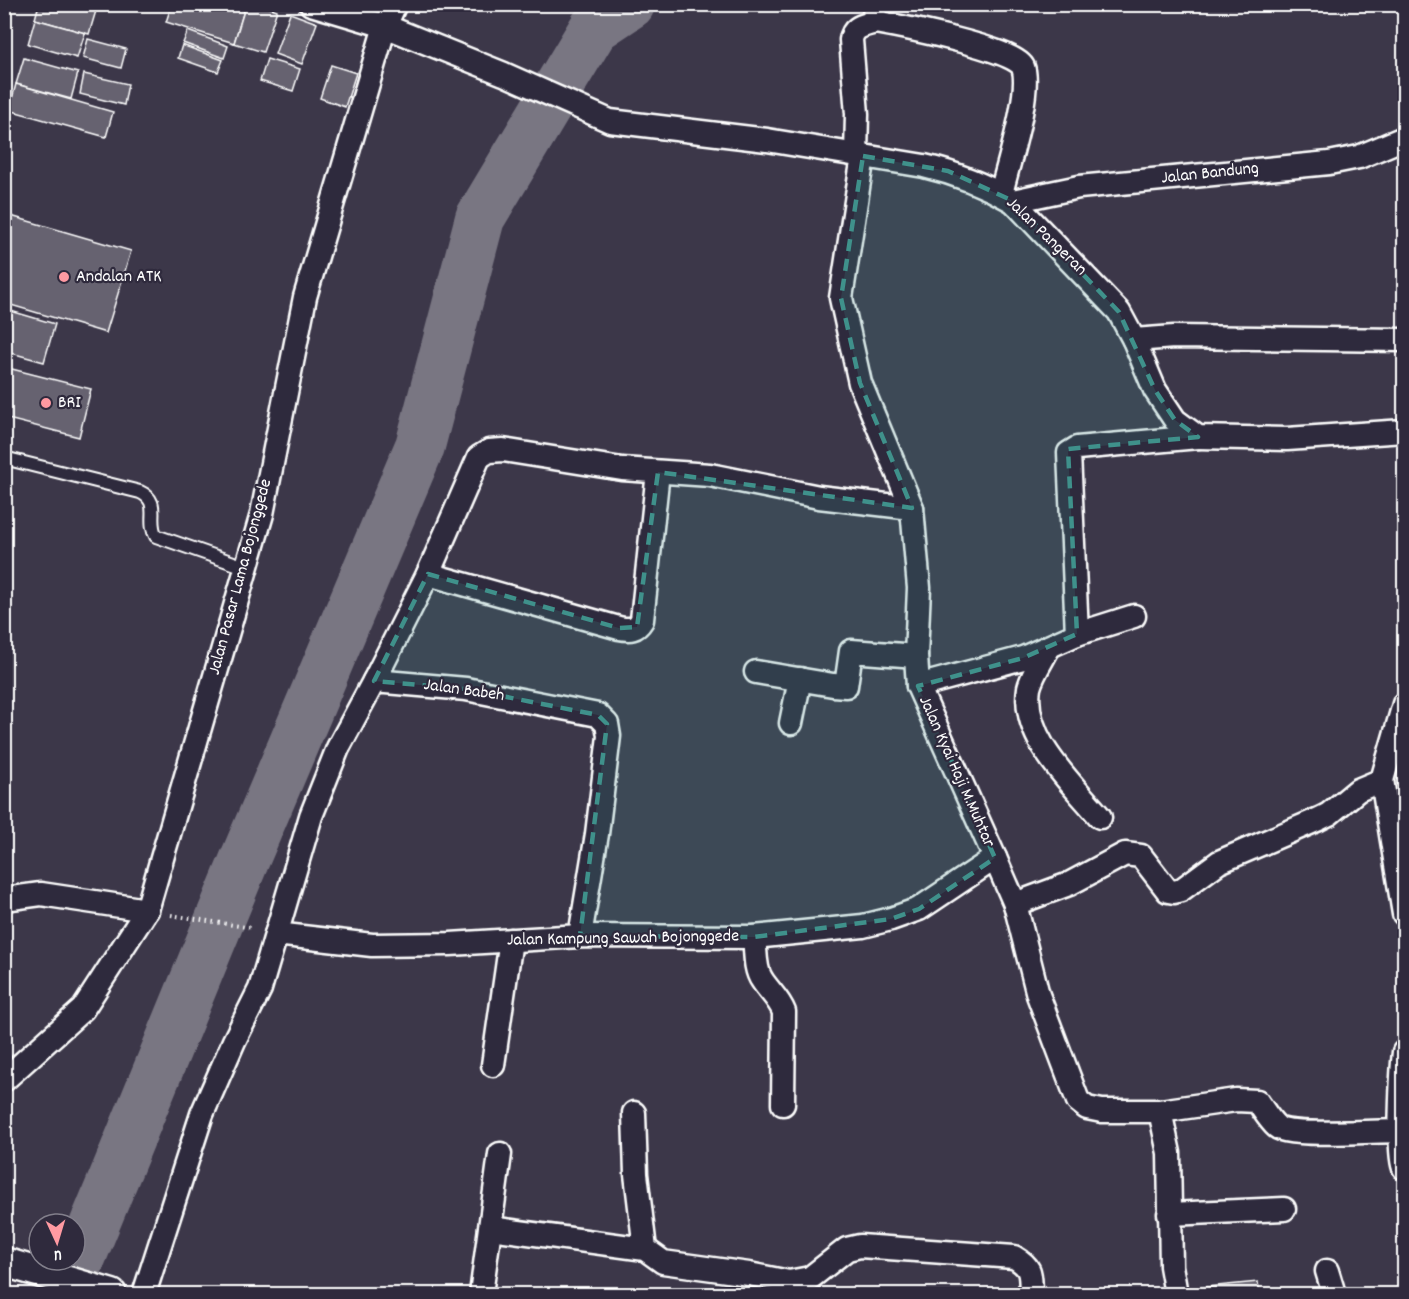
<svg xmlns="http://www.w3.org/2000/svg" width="1409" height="1299" viewBox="0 0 1409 1299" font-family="Dekko,sans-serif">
	<rect width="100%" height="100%" fill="#3c3749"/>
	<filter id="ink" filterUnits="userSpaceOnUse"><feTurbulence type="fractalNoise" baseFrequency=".0167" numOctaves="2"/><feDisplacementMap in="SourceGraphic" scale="12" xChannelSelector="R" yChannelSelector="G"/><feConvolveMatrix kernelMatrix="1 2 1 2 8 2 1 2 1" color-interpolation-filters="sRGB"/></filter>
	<g filter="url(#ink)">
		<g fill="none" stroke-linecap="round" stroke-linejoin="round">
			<path stroke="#797682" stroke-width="50" d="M66 1294 244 861 420 446 480 218 594 28 630 4"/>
		</g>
		<g fill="#666270" stroke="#fff" stroke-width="1.5">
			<path d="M39 4H98L89 34 35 19Z"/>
			<path d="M172 4H246L234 43 166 22Z"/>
			<path d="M246 4H259L277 10 263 52 234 43Z"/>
			<path d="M290 13 317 23 302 64 275 54Z"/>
			<path d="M35 19 85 33 77 58 28 44Z"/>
			<path d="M188 31 228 46 224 58 183 43Z"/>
			<path d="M88 39 126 49 121 68 83 58Z"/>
			<path d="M182 45 223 60 218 72 178 58Z"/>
			<path d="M24 58 78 73 71 99 16 84Z"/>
			<path d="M267 59 300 69 293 91 260 81Z"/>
			<path d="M331 65 356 73 345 107 320 98Z"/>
			<path d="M84 74 128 84 124 105 80 94Z"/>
			<path d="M16 84 113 112 106 137 9 110Z"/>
			<path d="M4 214 131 251 106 333 4 303Z"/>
			<path d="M4 309 55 324 44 362 4 351Z"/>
			<path d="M4 367 91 389 79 437 4 418Z"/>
			<path d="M1258 1282 1260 1294H1198L1197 1288Z"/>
		</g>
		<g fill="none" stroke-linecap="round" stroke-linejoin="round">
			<defs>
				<path id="service" d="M4 458 140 492C162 502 146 520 156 536L245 567"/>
				<g id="minor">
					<path d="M311 4 385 26 504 74 610 121 767 140 924 166C955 173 985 185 1013 201L1119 312 1134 340 1155 390 1175 420 1198 437 1287 439 1404 431"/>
					<path d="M875 22C898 26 1016 49 1023 67 1032 91 1007 167 1001 194"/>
					<path d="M856 155 857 114 851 40C853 26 863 26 875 22L874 4"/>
					<path d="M863 156 841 298 860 383 912 508 919 588 916 656 918 686 995 858"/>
					<path d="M1013 201 1079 187 1329 163 1359 157 1404 138"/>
					<path d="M1134 340 1174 337 1404 340"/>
					<path d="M428 574 619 628C630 630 636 630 642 620L658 472"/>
					<path d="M1077 634 1069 453 1077 448 1198 437"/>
					<path d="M1049 647C1043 659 1032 675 1029 688 1021 738 1071 782 1100 817"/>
					<path d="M756 672 833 685 846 686 851 651 916 656"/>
					<path d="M374 681 428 574 479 457 489 451 503 450 622 469 710 475 819 497 912 508"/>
					<path d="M918 686 1023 658 1077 634 1134 616"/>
					<path d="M791 723 800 679"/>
					<path d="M1382 780 1404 914"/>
					<path d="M4 899 41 894 147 910"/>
					<path d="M1015 904 1069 884 1125 854 1141 856 1168 891 1174 892 1181 890 1219 862 1319 819 1329 814 1358 790 1382 780 1404 704"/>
					<path d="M276 934 372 945 450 944 580 936 754 937 863 926 891 919 919 909 995 858 1015 904 1038 995 1078 1101 1087 1108 1102 1111H1160L1236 1100 1257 1101C1263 1109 1269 1120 1277 1127 1288 1137 1381 1131 1401 1131"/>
					<path d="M754 937C756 950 754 969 762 980 769 991 779 999 784 1012L783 1104"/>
					<path d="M1404 1052C1402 1069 1397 1156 1404 1168"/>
					<path d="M493 1065 511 940"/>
					<path d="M4 1080 83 1009 147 910 262 514 305 297 385 26 395 4"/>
					<path d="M1160 1111 1169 1153 1171 1266 1176 1294"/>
					<path d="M634 1113 636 1174 645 1249"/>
					<path d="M1169 1214 1284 1209"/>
					<path d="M490 1228 645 1249 663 1262 749 1274 789 1282 810 1278 847 1249 860 1246 1014 1257C1033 1268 1030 1274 1031 1294"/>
					<path d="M1327 1271 1334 1294"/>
					<path d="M144 1294 202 1114 234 1041 260 989 311 816 338 748 374 681 466 689 598 715 607 724 609 736 597 834 580 936"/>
					<path d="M481 1294 500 1154"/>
				</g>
				<path id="tertiary" d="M4 1262 112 1294"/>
			</defs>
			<use href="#service" stroke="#fff" stroke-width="16"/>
			<use href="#minor" stroke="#fff" stroke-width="27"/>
			<use href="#tertiary" stroke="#fff" stroke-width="33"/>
			<path stroke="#fff" stroke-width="4" stroke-dasharray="1.5 4.5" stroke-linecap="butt" d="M171 915 252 928"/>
			<use href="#service" stroke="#2f2a3d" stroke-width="12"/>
			<use href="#minor" stroke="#2f2a3d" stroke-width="22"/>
			<use href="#tertiary" stroke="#2f2a3d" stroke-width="28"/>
		</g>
	</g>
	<path fill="#3f918b" fill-opacity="0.2" stroke="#3f918b" stroke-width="4.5" stroke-dasharray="12 8" stroke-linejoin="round" d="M863 156 948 171 1013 201 1119 312 1155 390 1175 420 1198 437 1068 449 1077 634 1023 658 918 686 995 858 919 909 891 919 754 937 580 936 607 724 598 715 466 689 374 681 428 574 619 628 637 627 658 472 912 508 860 383 841 298Z"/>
	<g fill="#ff9aa2" stroke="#2f2a3d" stroke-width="2">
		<circle cx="64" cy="277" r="6"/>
		<circle cx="46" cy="403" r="6"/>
	</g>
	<g text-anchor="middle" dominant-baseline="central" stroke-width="4.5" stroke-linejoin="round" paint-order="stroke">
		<g font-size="18" fill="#fff" stroke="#2f2a3d">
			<text transform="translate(1210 174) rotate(-6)">Jalan Bandung</text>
			<text transform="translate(1046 237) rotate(44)">Jalan Pangeran</text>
			<text transform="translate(241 577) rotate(-75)">Jalan Pasar Lama Bojonggede</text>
			<text transform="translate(464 691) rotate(8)">Jalan Babeh</text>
			<text transform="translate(956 772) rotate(66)">Jalan Kyai Haji M.Muhtar</text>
			<text transform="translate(623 939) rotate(-1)">Jalan Kampung Sawah Bojonggede</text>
		</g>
		<g font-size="18" fill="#fff" stroke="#2f2a3d" text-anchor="start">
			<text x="76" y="277">Andalan ATK</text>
			<text x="58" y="403">BRI</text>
		</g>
	</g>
	<rect width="1409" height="1299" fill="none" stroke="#2f2a3d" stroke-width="24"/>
	<rect x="12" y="12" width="1385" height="1275" fill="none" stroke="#fff" stroke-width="2" filter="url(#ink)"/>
	<g transform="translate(57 1242) rotate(176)"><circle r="28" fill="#2f2a3d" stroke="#827f8b" stroke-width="1.5"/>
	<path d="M0-4.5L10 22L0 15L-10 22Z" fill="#ff9aa2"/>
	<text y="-9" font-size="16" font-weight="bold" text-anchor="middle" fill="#ffffff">U</text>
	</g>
</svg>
